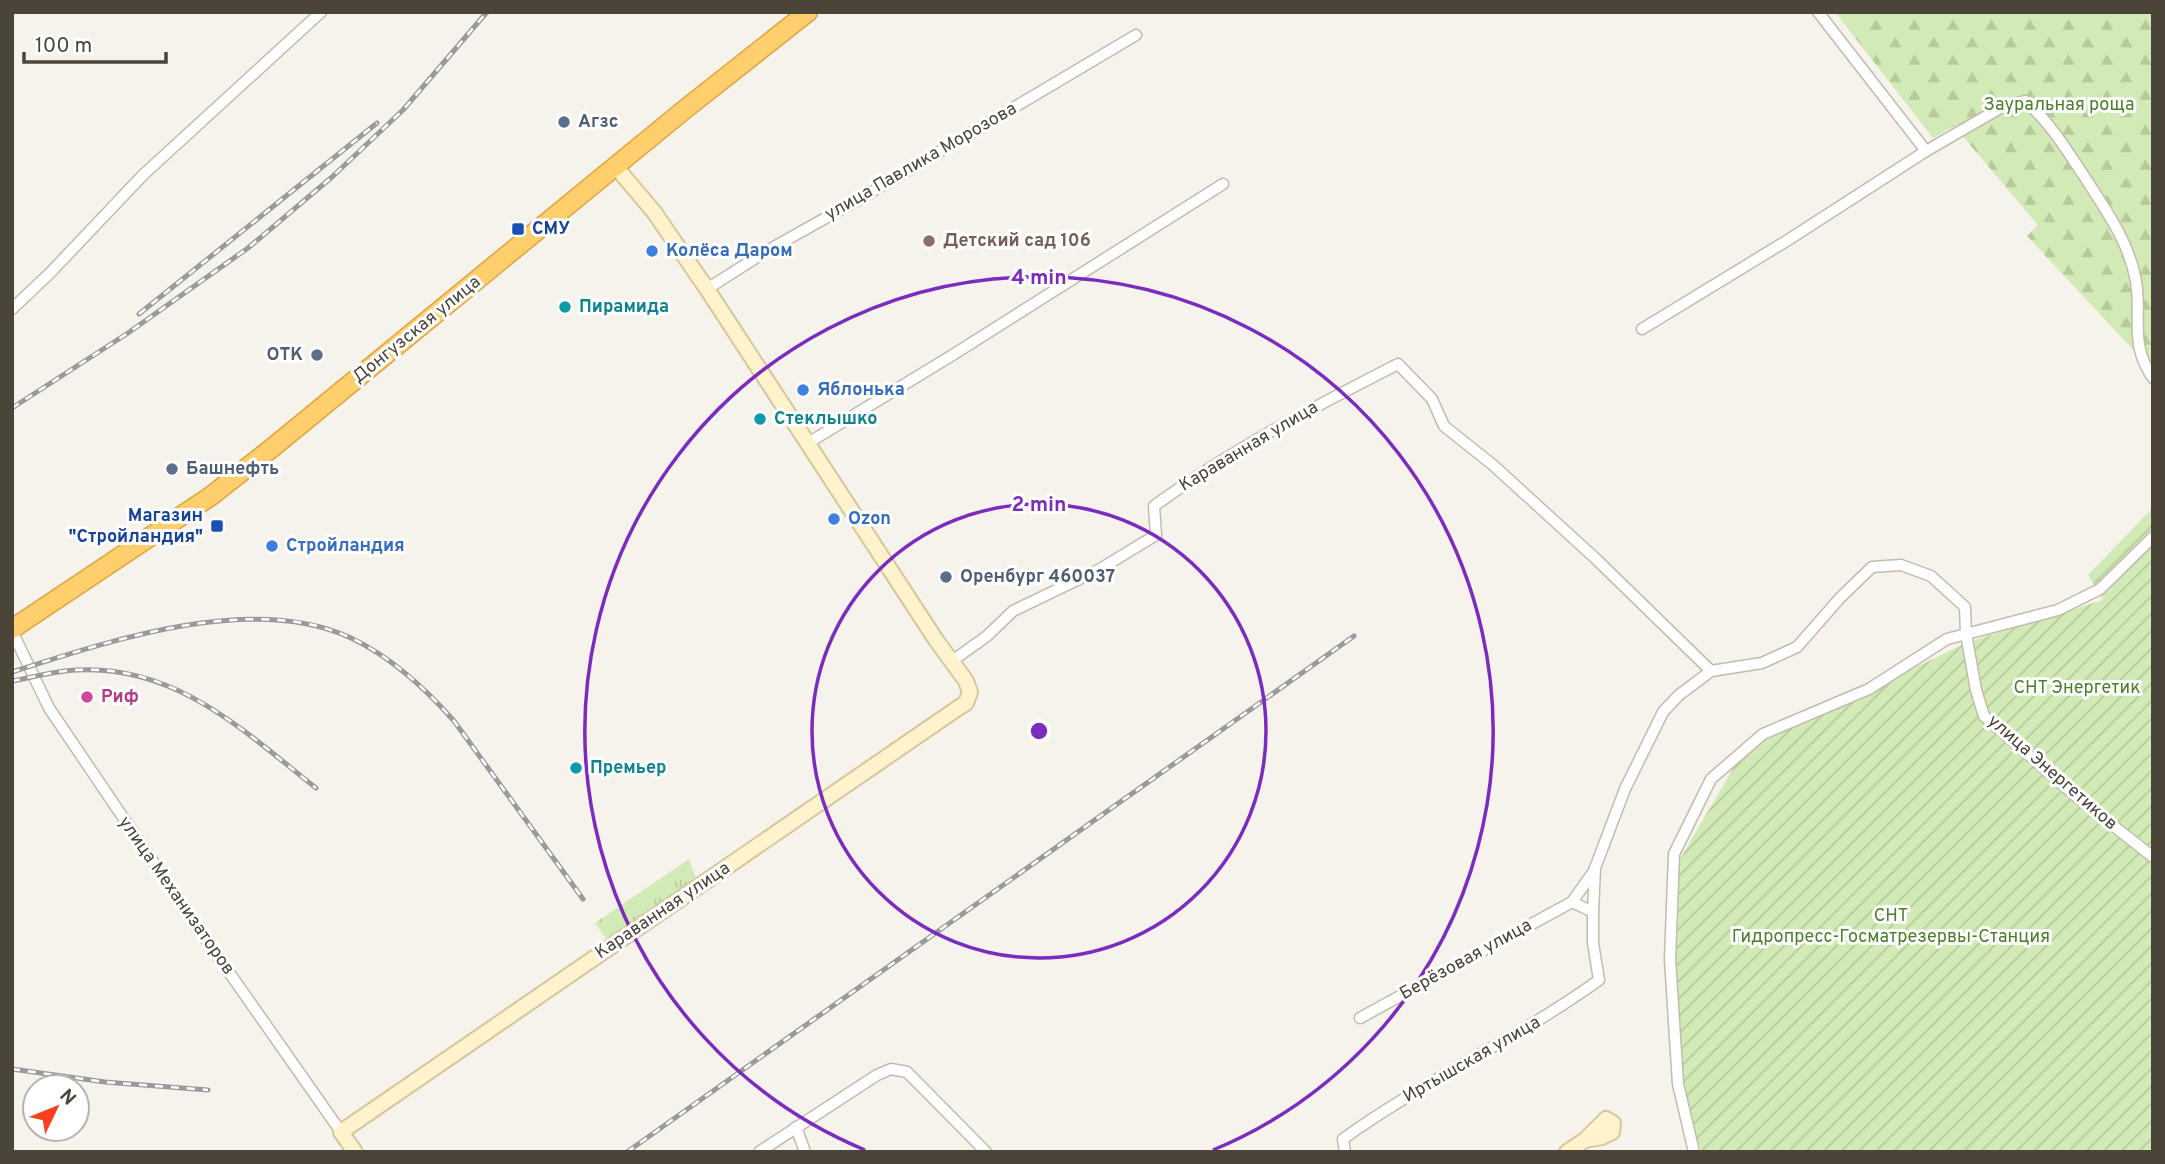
<svg xmlns="http://www.w3.org/2000/svg" width="2165" height="1164" viewBox="0 0 2165 1164" font-family="Overpass,sans-serif">
	<defs>
		<pattern id="grass-tufts" width="24" height="20" patternUnits="userSpaceOnUse" patternTransform="scale(1.75)"><rect width="24" height="20" fill="#d2eab5"/><path d="M3 7l-1-3M5 7V3M7 7l1-3M15 17l-1-3M17 17v-4M19 17l1-3" fill="none" stroke="#b6ca9c"/></pattern>
		<pattern id="forest-firs" width="22" height="20" patternUnits="userSpaceOnUse" patternTransform="scale(1.75)"><rect width="22" height="20" fill="#d2eab5"/><path d="M5 1l3.5 6h-7zM16 11l3.5 6h-7z" fill="#b6ca9c"/></pattern>
		<pattern id="garden-furrows" width="10" height="10" patternUnits="userSpaceOnUse" patternTransform="scale(1.75)"><rect width="10" height="10" fill="#d2eab5"/><path d="M-1 1l2-2M0 10L10 0M9 11l2-2" fill="none" stroke="#b6ca9c"/></pattern>
	</defs>
	<rect width="100%" height="100%" fill="#f6f3ec"/>
	<path fill="url(#grass-tufts)" d="M689 859 696 878 607 940 595 923Z"/>
	<path fill="url(#forest-firs)" d="M1835 12H2153V371L2027 236 2038 225 1954 126 1933 138Z"/>
	<path fill="url(#garden-furrows)" d="M2153 508V853L1983 709 1984 716 2153 855V1152H1702L1678 1084 1673 871 1744 750 1968 642 2103 600 2088 575Z"/>
	<g fill="none" stroke-linecap="round" stroke-linejoin="round">
		<defs>
			<g id="street">
				<path d="M1818 12 1926 151"/>
				<path d="M707 289 765 252 870 193 1136 35"/>
				<path d="M12 309 50 273 143 175 321 12"/>
				<path d="M1642 329 1788 240 1926 151 2002 107 2025 101C2050 122 2066 149 2084 176 2105 209 2129 241 2136 281 2142 319 2129 344 2153 378"/>
				<path d="M808 443 951 356 1223 184"/>
				<path d="M12 631 49 708 191 918 341 1132"/>
				<path d="M952 661 987 636 1013 611 1100 569 1156 535 1154 506C1231 450 1314 407 1398 364L1432 399 1444 426 1493 465 1596 559 1711 671"/>
				<path d="M1593 912 1595 868 1625 789 1663 712 1679 695 1711 671 1762 663 1797 647 1840 598 1872 567 1901 565 1931 576 1965 607 1966 634 1976 690 1984 716 2078 798 2153 857"/>
				<path d="M1360 1018 1572 902 1594 871"/>
				<path d="M796 1127 805 1152"/>
				<path d="M759 1152 877 1075 891 1069 907 1072 986 1152"/>
				<path d="M1345 1152 1343 1139C1425 1080 1517 1039 1599 980L1593 943V912L1572 902"/>
				<path d="M1694 1152 1678 1084 1670 959 1674 854 1711 779 1763 734 1869 689 1947 639 2058 610 2100 589 2153 537"/>
			</g>
			<g id="secondary">
				<path d="M355 1152 341 1132 958 708 966 703 970 692 966 681 936 640 707 289 654 212 616 167"/>
				<path d="M1567 1152 1585 1140 1606 1119 1613 1123 1612 1132 1602 1137 1585 1140"/>
			</g>
			<path id="highway" d="M12 629 211 496 272 448 684 110 808 12"/>
		</defs>
		<use href="#street" stroke="#c2bbae" stroke-width="13"/>
		<use href="#secondary" stroke="#d6c79b" stroke-width="18"/>
		<use href="#highway" stroke="#e0a43c" stroke-width="21"/>
		<use href="#street" stroke="#fff" stroke-width="10"/>
		<use href="#secondary" stroke="#fff3cd" stroke-width="14"/>
		<use href="#highway" stroke="#ffcf6e" stroke-width="18"/>
		<defs>
			<g id="rail">
				<path d="M139 314 377 123"/>
				<path d="M12 408 128 333 248 248 332 177 403 110 487 12"/>
				<path d="M12 672C109 641 253 592 351 638 391 657 425 688 454 721L583 899"/>
				<path d="M12 681C33 677 55 671 76 670 175 664 244 731 316 788"/>
				<path d="M12 1069 105 1082 208 1090"/>
				<path d="M627 1152 1354 636"/>
			</g>
		</defs>
		<use href="#rail" stroke="#9a9a9a" stroke-width="5"/>
		<use href="#rail" stroke="#fff" stroke-width="2.5" stroke-dasharray="8" stroke-linecap="butt"/>
	</g>
	<g fill="none" stroke="#7b2cbf" stroke-width="3.5">
		<circle cx="1039" cy="731" r="227"/>
		<path d="M865 1150A454 454 0 1 1 1213 1150"/>
	</g>
	<g fill="#5c6f8a" stroke="#fff" stroke-width="2.5">
		<circle cx="564" cy="122" r="7"/>
		<circle cx="317" cy="355" r="7"/>
		<circle cx="172" cy="469" r="7"/>
		<circle cx="946" cy="577" r="7"/>
	</g>
	<g fill="#1a4fb4" stroke="#fff" stroke-width="2.5">
		<rect x="511" y="222" width="14" height="14" rx="3.5"/>
		<rect x="210" y="519" width="14" height="14" rx="3.5"/>
	</g>
	<circle fill="#8d6e63" stroke="#fff" stroke-width="2.5" cx="929" cy="241" r="7"/>
	<g fill="#3f7fe0" stroke="#fff" stroke-width="2.5">
		<circle cx="652" cy="251" r="7"/>
		<circle cx="803" cy="390" r="7"/>
		<circle cx="834" cy="519" r="7"/>
		<circle cx="272" cy="546" r="7"/>
	</g>
	<g fill="#0f9aa8" stroke="#fff" stroke-width="2.5">
		<circle cx="565" cy="307" r="7"/>
		<circle cx="760" cy="419" r="7"/>
		<circle cx="576" cy="768" r="7"/>
	</g>
	<circle fill="#d1479c" stroke="#fff" stroke-width="2.5" cx="87" cy="697" r="7"/>
	<g text-anchor="middle" dominant-baseline="central" stroke-width="6" stroke-linejoin="round" paint-order="stroke">
		<g font-size="18" fill="#4a7f2a" stroke="#fff">
			<text x="2059" y="105">Зауральная роща</text>
			<text x="2077" y="688">СНТ Энергетик</text>
			<text x="1891" y="916">СНТ<tspan x="1891" dy="21">Гидропресс-Госматрезервы-Станция</tspan></text>
		</g>
		<g font-size="18" font-weight="bold" fill="#4e5e75" stroke="#fff" text-anchor="start">
			<text x="578" y="122">Агзс</text>
			<text x="303" y="355" text-anchor="end">ОТК</text>
			<text x="186" y="469">Башнефть</text>
			<text x="960" y="577">Оренбург 460037</text>
		</g>
		<g font-size="18" fill="#4b4439" stroke="#fff">
			<text transform="translate(921 162) rotate(-30)">улица Павлика Морозова</text>
			<text transform="translate(417 330) rotate(-39)">Донгузская улица</text>
			<text transform="translate(1249 447) rotate(-31)">Караванная улица</text>
			<text transform="translate(2052 773) rotate(41)">улица Энергетиков</text>
			<text transform="translate(176 896) rotate(55)">улица Механизаторов</text>
			<text transform="translate(663 911) rotate(-34)">Караванная улица</text>
			<text transform="translate(1466 960) rotate(-29)">Берёзовая улица</text>
			<text transform="translate(1472 1060) rotate(-30)">Иртышская улица</text>
		</g>
		<g font-size="18" font-weight="bold" fill="#164399" stroke="#fff" text-anchor="start">
			<text x="532" y="229">СМУ</text>
			<text x="203" y="516" text-anchor="end">Магазин<tspan x="203" dy="21">"Стройландия"</tspan></text>
		</g>
		<g font-size="18" font-weight="bold" fill="#785e54" stroke="#fff" text-anchor="start">
			<text x="943" y="241">Детский сад 106</text>
		</g>
		<g font-size="18" font-weight="bold" fill="#366cbe" stroke="#fff" text-anchor="start">
			<text x="666" y="251">Колёса Даром</text>
			<text x="817" y="390">Яблонька</text>
			<text x="848" y="519">Ozon</text>
			<text x="286" y="546">Стройландия</text>
		</g>
		<g font-size="18" font-weight="bold" fill="#0d838f" stroke="#fff" text-anchor="start">
			<text x="579" y="307">Пирамида</text>
			<text x="774" y="419">Стеклышко</text>
			<text x="590" y="768">Премьер</text>
		</g>
		<g font-size="18" font-weight="bold" fill="#b23c85" stroke="#fff" text-anchor="start">
			<text x="101" y="697">Риф</text>
		</g>
	</g>
	<circle cx="1039" cy="731" r="10" fill="#7b2cbf" stroke="#fff" stroke-width="3.5"/>
	<g font-size="21" text-anchor="middle" font-weight="bold" fill="#7b2cbf" stroke="#fff" stroke-width="6" stroke-linejoin="round" paint-order="stroke">
		<text x="1039" y="284">4 min</text>
		<text x="1039" y="511">2 min</text>
	</g>
	<rect width="2165" height="1164" fill="none" stroke="#4b4439" stroke-width="28"/>
	<g transform="translate(56 1108) rotate(47)"><circle r="33" fill="#ffffff" stroke="#b7b4b0" stroke-width="2"/>
	<path d="M0-5L12 26L0 18L-12 26Z" fill="#fc3f1d"/>
	<text y="-10" font-size="19" font-weight="bold" text-anchor="middle" fill="#4b4439">N</text>
	</g>
	<path d="M24 52v10h142v-10" fill="none" stroke="#4b4439" stroke-width="3.5"/>
	<text x="35" y="52" font-size="21" fill="#4b4439" stroke="#ffffff" stroke-width="5" paint-order="stroke">100 m</text>
</svg>
